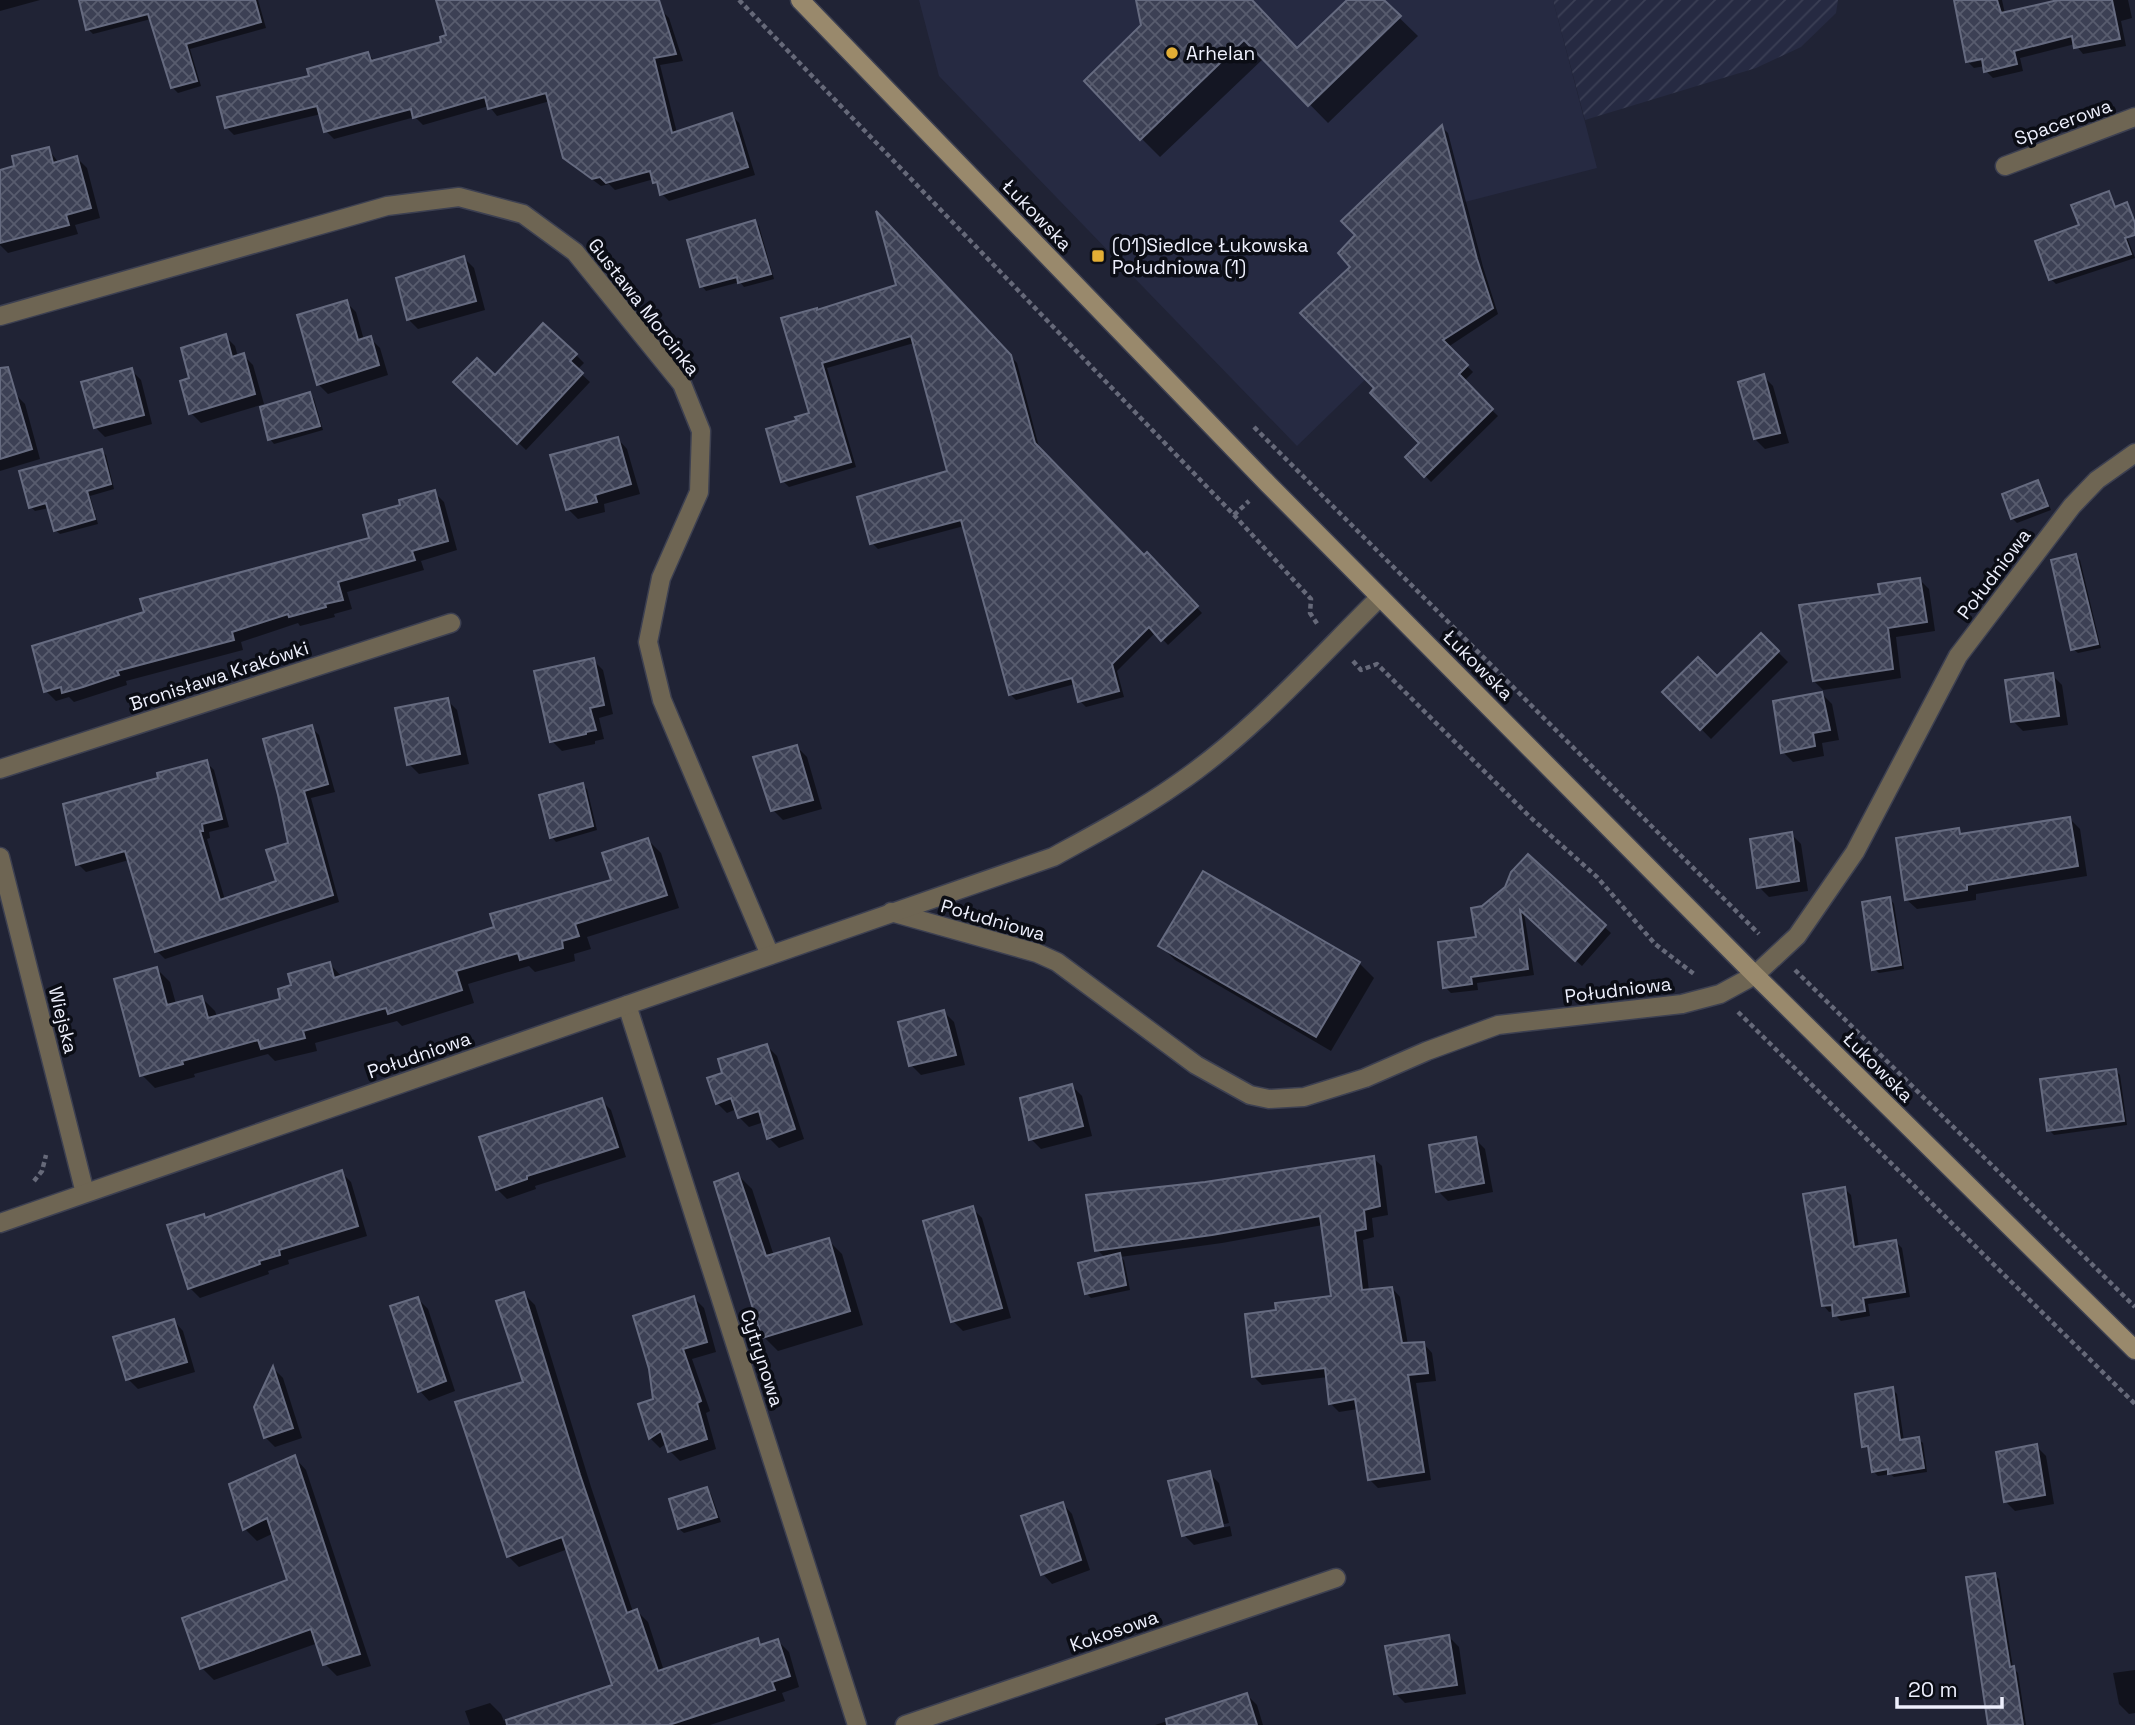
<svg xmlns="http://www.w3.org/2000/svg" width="2135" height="1725" viewBox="0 0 2135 1725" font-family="'Space Grotesk',sans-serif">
	<defs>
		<pattern id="industrial-furrows" width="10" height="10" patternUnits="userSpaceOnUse" patternTransform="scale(1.75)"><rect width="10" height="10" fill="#262a42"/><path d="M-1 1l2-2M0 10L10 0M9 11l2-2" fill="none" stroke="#3b3f55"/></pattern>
		<pattern id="building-cross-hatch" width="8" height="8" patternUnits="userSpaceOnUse" patternTransform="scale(1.75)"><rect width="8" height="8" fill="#3c4054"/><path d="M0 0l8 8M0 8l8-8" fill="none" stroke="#585c6e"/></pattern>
	</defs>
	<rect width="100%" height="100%" fill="#202335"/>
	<path fill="#262a42" d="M919 0H1553L1597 168 1465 202 1482 266 1297 446 939 76Z"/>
	<path fill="url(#industrial-furrows)" d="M1553 0H1838L1836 13 1801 47 1756 68 1585 120Z"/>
	<g fill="#0007" fill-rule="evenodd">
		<path d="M0 0H40L0 11Z"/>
		<path d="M81 0H258L266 28 190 49 201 86 178 93 172 87 151 19 93 34 88 29Z"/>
		<path d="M438 0H618L661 10 669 18 683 61 660 65 677 133 731 115 739 123 755 175 669 201 662 194 654 179 615 190 609 184 601 186 573 165 550 101 497 116 489 106 423 125 415 117 334 139 326 131 321 114 234 135 226 127 311 77 368 54 375 61 443 43 449 36Z"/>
		<path d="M1137 0H1251L1298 50 1349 0H1381L1418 36 1328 123 1264 58 1160 157 1141 138 1143 25Z"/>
		<path d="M1955 0H2002L2005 14 2065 0H2128L2132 18 2121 21 2126 46 2083 54 2075 44 2020 58 2023 71 1993 78 1986 71 1985 66 1974 68 1967 61ZM1990 58 1970 63V59Z"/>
		<path d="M1442 127 1448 133 1483 267 1498 314 1448 347 1473 372 1463 382 1498 416 1431 482 1407 457 1422 443 1377 388 1353 267Z"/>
		<path d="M48 149 59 163 77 158 87 168 100 218 75 225 78 234 8 253 0 245V171L16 167Z"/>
		<path d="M2107 193 2112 198 2135 258 2056 284 2051 279 2038 242 2081 226Z"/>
		<path d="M880 217 1017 363 1040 451 1144 557 1147 555 1202 613 1168 645 1156 632 1117 671 1124 697 1086 707 1080 701 1075 684 1016 700 1010 694 964 526 878 549 872 543 949 472 914 343 827 368 856 467 789 487 783 481 799 422 811 414 818 311 899 286Z"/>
		<path d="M755 222 759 226 774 279 744 287 740 282 706 291 702 286Z"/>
		<path d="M464 258 474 268 485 310 418 329 408 319Z"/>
		<path d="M346 302 356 312 364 340 370 338 380 348 388 375 328 394 318 384Z"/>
		<path d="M225 336 235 346 238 357 243 355 253 365 264 404 201 423 191 413 192 379Z"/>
		<path d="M576 355 584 363 577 370 590 382 526 450 456 382 495 377Z"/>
		<path d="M131 370 141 380 152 424 105 437 95 427Z"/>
		<path d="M1763 376 1773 386 1789 443 1765 449 1755 439Z"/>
		<path d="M15 394 25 404 40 459 0 471V399Z"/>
		<path d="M310 394 314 399 323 430 274 444 270 439Z"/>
		<path d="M618 439 627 449 640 494 604 504 605 512 578 519 568 509Z"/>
		<path d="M101 451 106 455 114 489 90 496 98 524 60 534 55 530 49 508 35 511 31 507Z"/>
		<path d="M2038 482 2042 487 2051 510 2017 523 2012 518Z"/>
		<path d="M434 492 444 502 457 550 421 561 424 570 347 592 352 609 334 614 335 617 300 626 298 623 241 642 243 650 126 681 127 685 74 702 69 697 56 701 46 691 371 540 402 506Z"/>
		<path d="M2076 556 2080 560 2101 648 2078 653 2073 649Z"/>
		<path d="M1920 580 1929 589 1935 631 1896 637 1901 678 1823 690 1814 681 1882 595Z"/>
		<path d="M1761 635 1788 662 1711 739 1665 692 1717 678Z"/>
		<path d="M593 660 603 670 613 714 599 718 604 739 595 741V744L562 751 552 741Z"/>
		<path d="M2052 675 2062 685 2068 725 2023 731 2013 721Z"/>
		<path d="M1822 694 1832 704 1839 740 1822 743 1824 756 1793 762 1783 752Z"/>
		<path d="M447 700 457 710 469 764 419 774 409 764Z"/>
		<path d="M311 727 319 735 335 792 311 798 339 902 165 959 157 951 129 860 86 872 78 864 160 779 206 762 214 770 229 827 209 832 210 838 207 839 225 900 278 882 290 844Z"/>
		<path d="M797 747 807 757 822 809 783 820 773 810Z"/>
		<path d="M582 785 587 789 597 830 556 842 552 837Z"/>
		<path d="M2070 819 2080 829 2087 876 1976 894V900L1917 909 1907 900 1958 830 1964 836Z"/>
		<path d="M1791 834 1801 844 1808 891 1769 897 1759 887Z"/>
		<path d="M648 840 661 853 679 908 587 937 591 949 574 954 575 961 535 972 529 966 468 984 474 1003 402 1026 397 1021 315 1043 317 1051 275 1061 268 1054 194 1074 195 1077 155 1088 142 1075 157 969 170 982 176 1004 202 998 215 1011 217 1017 282 1001 293 986 330 964 342 977 496 928 613 881Z"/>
		<path d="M1528 856 1611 933 1582 966 1524 913 1534 975 1477 983 1478 990 1451 993 1445 987 1478 938 1483 908 1507 888Z"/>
		<path d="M1890 899 1894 904 1904 969 1879 973 1874 969Z"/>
		<path d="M1160 945 1359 963 1374 978 1331 1051 1175 960Z"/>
		<path d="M944 1012 954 1022 965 1065 921 1075 911 1065Z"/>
		<path d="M767 1046 777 1056 804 1139 779 1148 769 1138 764 1122 749 1127 739 1117 737 1109 727 1113 717 1103 725 1074Z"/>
		<path d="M2116 1071 2120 1075 2127 1125 2054 1135 2049 1130Z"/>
		<path d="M1072 1086 1082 1096 1092 1136 1041 1149 1031 1139Z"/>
		<path d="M601 1100 611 1110 626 1157 535 1186 536 1189 507 1199 497 1189Z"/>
		<path d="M1475 1139 1485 1149 1493 1192 1448 1201 1438 1191Z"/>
		<path d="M1373 1158 1382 1166 1388 1215 1372 1218 1374 1237 1363 1240 1369 1291 1392 1288 1400 1297 1408 1345 1424 1344 1432 1353 1436 1381 1416 1383 1431 1480 1378 1488 1369 1479 1358 1409 1339 1412 1331 1404 1328 1377 1262 1385 1253 1376 1278 1312 1333 1298 1323 1225 1222 1243 1120 1257 1124 1260 1130 1290 1091 1298 1086 1293 1106 1258 1097 1250 1205 1184Z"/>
		<path d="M341 1172 351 1182 367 1236 288 1260 289 1264 268 1271 269 1274 200 1298 190 1288 203 1216 207 1219Z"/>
		<path d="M738 1175 752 1189 774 1256 828 1240 842 1254 863 1325 778 1351 764 1337Z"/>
		<path d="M1845 1189 1851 1195 1859 1248 1896 1242 1902 1248 1910 1297 1868 1304 1870 1316 1841 1321 1835 1315 1834 1311 1829 1312 1823 1305Z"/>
		<path d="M972 1208 982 1218 1011 1318 963 1331 953 1321Z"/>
		<path d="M524 1294 535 1305 591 1487 633 1612 637 1611 648 1622 664 1671 757 1640 763 1646 778 1641 789 1652 799 1687 782 1693 785 1701 710 1725H470L465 1711 490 1703 501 1714 504 1721 614 1686 568 1549 519 1567 508 1556 525 1383Z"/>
		<path d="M694 1298 704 1308 716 1352 692 1359 710 1411 706 1413 716 1449 680 1461 670 1451 667 1443 660 1448 650 1438 640 1405 655 1400Z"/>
		<path d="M418 1299 428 1309 455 1391 429 1401 420 1391Z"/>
		<path d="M174 1321 183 1331 195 1372 138 1389 128 1379Z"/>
		<path d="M274 1369 283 1378 302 1438 275 1447 265 1437Z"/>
		<path d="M1892 1389 1897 1394 1904 1441 1918 1439 1923 1443 1927 1472 1894 1477 1890 1474 1878 1476 1873 1471 1870 1451 1864 1446Z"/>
		<path d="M2036 1446 2046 1456 2054 1504 2015 1511 2005 1501Z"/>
		<path d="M294 1457 306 1470 371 1666 337 1676 325 1664 318 1643 214 1680 202 1668 289 1581 274 1533 257 1541 245 1529Z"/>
		<path d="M1209 1473 1219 1483 1229 1523 1188 1533V1536L1230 1526 1232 1536 1194 1545 1184 1535Z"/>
		<path d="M707 1489 711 1494 721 1522 684 1533 679 1529Z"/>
		<path d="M1063 1504 1072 1514 1090 1570 1052 1584 1043 1574Z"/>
		<path d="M1994 1574 1999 1579 2013 1668 2018 1673 2026 1725H1990Z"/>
		<path d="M1449 1637 1459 1647 1466 1694 1405 1703 1395 1693Z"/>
		<path d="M2135 1670V1713L2129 1714 2119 1704 2113 1673Z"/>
		<path d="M1247 1695 1257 1705 1263 1725H1155Z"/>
	</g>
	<g fill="url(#building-cross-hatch)" stroke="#666b80" stroke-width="2">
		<path d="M79 0H255L261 22 186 44 197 81 171 88 148 14 86 30Z"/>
		<path d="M436 0H659L676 54 654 58 672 133 732 113 748 167 660 195 657 182 653 183 650 171 606 183 600 177 592 179 563 158 546 93 488 109 485 97 413 118 411 109 324 132 317 106 225 128 217 97 309 76 307 69 368 52 371 61 441 42 440 37 446 35Z"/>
		<path d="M1136 0H1252L1297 48 1347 0H1384L1401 16 1308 106 1244 40 1140 140 1084 81 1141 25Z"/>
		<path d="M1954 0H1997L2001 13 2058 0H2112L2120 39 2074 48 2072 36 2014 51 2017 64 1984 72 1982 59 1966 62Z"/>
		<path d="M1442 125 1477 259 1493 308 1443 340 1468 365 1459 374 1493 409 1424 477 1405 457 1419 443 1370 393 1374 388 1300 313 1350 267 1338 253 1355 235 1341 221Z"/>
		<path d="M49 147 53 163 77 156 91 208 66 215 69 225 0 243V170L14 166 12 156Z"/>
		<path d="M2109 191 2115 207 2127 202 2135 223V235L2125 238 2131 254 2049 280 2035 241 2079 225 2071 205Z"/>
		<path d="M876 211 1011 355 1035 443 1144 555 1147 552 1198 606 1161 641 1149 627 1112 664 1119 691 1078 702 1072 678 1009 695 961 520 870 544 857 497 947 471 911 336 822 363 851 462 781 482 766 429 797 420 795 417 809 413 781 318 817 308V310L896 285Z"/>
		<path d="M755 220 771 274 738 283 737 277 700 287 687 240Z"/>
		<path d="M464 256 476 301 407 320 396 278Z"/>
		<path d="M347 300 358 340 371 336 379 365 317 385 297 315Z"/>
		<path d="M543 323 577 354 570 361 583 373 517 444 453 382 477 358 495 375Z"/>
		<path d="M226 334 232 357 244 353 255 394 189 414 180 381 189 378 181 348Z"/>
		<path d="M8 367 32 449 0 459V368Z"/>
		<path d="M132 368 144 415 94 428 81 382Z"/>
		<path d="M1764 374 1780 433 1754 439 1738 382Z"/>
		<path d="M310 392 320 426 268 440 260 407Z"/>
		<path d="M618 437 631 484 595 495 597 502 566 510 550 455Z"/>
		<path d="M102 449 111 484 87 491 95 519 54 531 46 503 29 508 19 471Z"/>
		<path d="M2038 480 2048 506 2011 519 2002 494Z"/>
		<path d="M435 490 448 541 412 551 415 560 338 582 343 600 325 604 326 607 289 617 288 614 232 632 234 640 117 671 119 675 83 687 62 693 61 687 44 692 32 646 144 612 140 599 369 538 363 515 400 505 399 500Z"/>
		<path d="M2076 554 2098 644 2071 650 2051 560Z"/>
		<path d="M1920 578 1927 622 1888 628 1893 669 1813 681 1799 605 1880 594 1878 584Z"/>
		<path d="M1761 633 1779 651 1700 730 1662 692 1698 657 1717 676Z"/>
		<path d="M594 658 604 705 590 708 596 730 586 732V734L550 742 534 671Z"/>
		<path d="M2053 673 2059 716 2011 722 2005 680Z"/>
		<path d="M1822 692 1830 730 1813 733 1815 746 1781 753 1773 701Z"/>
		<path d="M448 698 460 754 407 765 395 708Z"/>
		<path d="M312 725 328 784 304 791 333 895 155 952 125 851 76 865 63 804 158 778 157 773 207 760 222 819 202 824 203 831H200L220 900 276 881 266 850 288 843 278 795 263 739Z"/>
		<path d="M797 745 813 800 771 811 753 757Z"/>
		<path d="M583 783 593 826 550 838 539 795Z"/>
		<path d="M2070 817 2078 866 1967 885V890L1905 900 1896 838 1959 828 1960 834Z"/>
		<path d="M1792 832 1799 881 1757 888 1750 839Z"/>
		<path d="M648 838 667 895 575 924 579 936 562 941 563 948 520 960 518 953 456 971 462 990 388 1014 386 1008 303 1031 305 1038 261 1049 258 1040 182 1061 183 1064 140 1076 114 979 157 967 167 1005 202 996 208 1018 280 999 278 989 291 985 288 974 330 962 334 978 494 927 490 914 611 880 602 853Z"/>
		<path d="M1528 854 1606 925 1575 961 1520 910 1528 969 1471 977 1472 984 1443 988 1438 942 1476 937 1471 908 1482 906 1505 887 1511 872Z"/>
		<path d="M1203 871 1360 962 1316 1037 1158 946Z"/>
		<path d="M1890 897 1901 965 1872 970 1862 902Z"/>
		<path d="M944 1010 956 1055 909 1066 898 1022Z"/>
		<path d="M767 1044 795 1129 767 1139 759 1111 738 1118 731 1098 716 1104 707 1078 722 1073 718 1059Z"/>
		<path d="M2116 1069 2124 1121 2047 1131 2040 1079Z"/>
		<path d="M1072 1084 1083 1126 1029 1140 1020 1098Z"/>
		<path d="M602 1098 618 1147 527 1176V1179L496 1190 479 1137Z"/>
		<path d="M1476 1137 1484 1183 1436 1192 1429 1145Z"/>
		<path d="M1374 1156 1380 1206 1364 1210 1366 1229 1355 1231 1362 1290 1392 1287 1402 1343 1424 1342 1428 1373 1408 1375 1424 1472 1368 1480 1355 1399 1329 1404 1325 1368 1252 1377 1245 1314 1276 1310 1275 1303 1331 1296 1320 1216 1212 1235 1095 1251 1086 1195 1205 1182Z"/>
		<path d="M342 1170 358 1226 279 1250 280 1255 259 1261 260 1264 188 1289 167 1225 204 1214 205 1218Z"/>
		<path d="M738 1173 766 1256 829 1238 850 1311 762 1338 714 1182Z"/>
		<path d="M1845 1187 1854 1247 1896 1240 1905 1292 1863 1298 1865 1311 1833 1316 1832 1305 1822 1306 1803 1194Z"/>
		<path d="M973 1206 1002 1308 951 1322 923 1221Z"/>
		<path d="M1120 1253 1126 1285 1085 1294 1078 1263Z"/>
		<path d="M524 1292 580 1475 627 1613 637 1609 658 1671 758 1638 760 1645 778 1639 790 1676 772 1682 775 1690 669 1725H507L506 1720 612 1685 562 1537 507 1557 455 1402 523 1382 496 1301Z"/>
		<path d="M694 1296 707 1342 683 1349 701 1401 697 1403 707 1439 668 1452 661 1431 649 1439 638 1404 653 1399 649 1369 633 1316Z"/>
		<path d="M418 1297 446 1381 418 1392 390 1306Z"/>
		<path d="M174 1319 187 1362 126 1380 113 1337Z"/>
		<path d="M273 1366 293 1428 264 1438 254 1407Z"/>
		<path d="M1893 1387 1900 1440 1919 1437 1924 1468 1888 1474V1469L1872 1472 1868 1446 1862 1447 1855 1394Z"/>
		<path d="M2037 1444 2045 1495 2004 1502 1996 1452Z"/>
		<path d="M295 1455 360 1654 323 1665 311 1629 200 1669 182 1618 287 1580 267 1518 243 1530 229 1484Z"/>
		<path d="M1210 1471 1223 1526 1182 1536 1168 1481Z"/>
		<path d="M707 1487 717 1517 678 1529 669 1499Z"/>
		<path d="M1063 1502 1081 1560 1041 1575 1021 1516Z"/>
		<path d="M1995 1573 2010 1667 2014 1666 2023 1725H1988L1966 1577Z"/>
		<path d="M1449 1635 1457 1685 1394 1694 1385 1646Z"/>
		<path d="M1247 1693 1257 1725H1167L1166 1719Z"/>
	</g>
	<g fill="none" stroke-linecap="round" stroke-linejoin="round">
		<defs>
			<g id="minor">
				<path d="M2005 166 2135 117"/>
				<path d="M0 316 387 206 459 197 523 214 575 252 682 384 701 431 699 492 661 578 648 642 662 700 770 955"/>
				<path d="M0 769 451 623"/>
				<path d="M0 857 85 1193"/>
				<path d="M891 912 1037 953 1057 962 1196 1065 1250 1095 1269 1099 1304 1097 1365 1078 1427 1051 1498 1025 1682 1004 1720 994 1755 975 1797 936 1855 852 1958 656 2072 506 2097 480 2135 453"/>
				<path d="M627 1005 857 1725"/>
				<path d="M0 1223 1053 857C1095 834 1137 812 1177 784 1252 733 1316 660 1380 597"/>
				<path d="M905 1725 1336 1578"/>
			</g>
			<path id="secondary" d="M800 0 1268 484 1755 975 2135 1350"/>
		</defs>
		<use href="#minor" stroke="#3d4051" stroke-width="21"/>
		<use href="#secondary" stroke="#3d4051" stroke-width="21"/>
		<g stroke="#666979" stroke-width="4.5" stroke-dasharray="5 3.5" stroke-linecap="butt">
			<path d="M739 0 1234 515 1311 599 1310 613 1318 625"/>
			<path d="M1254 427 1759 934"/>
			<path d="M1234 515 1249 501"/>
			<path d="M1353 661 1361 670 1377 664 1530 817 1597 877 1655 944 1694 974"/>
			<path d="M1795 970 2135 1307"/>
			<path d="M1738 1012 2135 1404"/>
			<path d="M34 1181 42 1171 46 1155"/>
		</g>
		<use href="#minor" stroke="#6e6553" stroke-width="18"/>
		<use href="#secondary" stroke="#99896c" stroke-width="18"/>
	</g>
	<g fill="#e3ae35" stroke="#0b0d15" stroke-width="2.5">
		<circle cx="1172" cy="53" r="7"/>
		<rect x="1091" y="249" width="14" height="14" rx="3.5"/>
	</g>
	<g text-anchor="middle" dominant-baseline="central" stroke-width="7" stroke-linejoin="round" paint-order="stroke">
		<g font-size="19" fill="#eef0fd" stroke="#0b0d15" text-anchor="start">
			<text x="1186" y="53">Arhelan</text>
			<text x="1112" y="245">(01)Siedlce Łukowska<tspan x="1112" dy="22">Południowa (1)</tspan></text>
		</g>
		<g font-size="19" fill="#eef0fd" stroke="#0b0d15">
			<text transform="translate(2063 122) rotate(-20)">Spacerowa</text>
			<text transform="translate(1037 215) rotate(46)">Łukowska</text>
			<text transform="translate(644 307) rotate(52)">Gustawa Morcinka</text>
			<text transform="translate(1994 574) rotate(-53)">Południowa</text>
			<text transform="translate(1478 665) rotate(45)">Łukowska</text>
			<text transform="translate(219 676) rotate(-18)">Bronisława Krakówki</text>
			<text transform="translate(993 920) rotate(16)">Południowa</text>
			<text transform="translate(1618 990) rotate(-7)">Południowa</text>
			<text transform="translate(63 1020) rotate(76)">Wiejska</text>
			<text transform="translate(419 1055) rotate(-19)">Południowa</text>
			<text transform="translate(1878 1067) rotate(45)">Łukowska</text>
			<text transform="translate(762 1358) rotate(72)">Cytrynowa</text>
			<text transform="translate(1114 1631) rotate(-19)">Kokosowa</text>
		</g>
	</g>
	<path d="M1897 1697v10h105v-10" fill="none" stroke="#eef0fd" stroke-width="3.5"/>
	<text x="1908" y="1697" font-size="21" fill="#eef0fd" stroke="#0b0d15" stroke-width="5" paint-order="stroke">20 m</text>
</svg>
